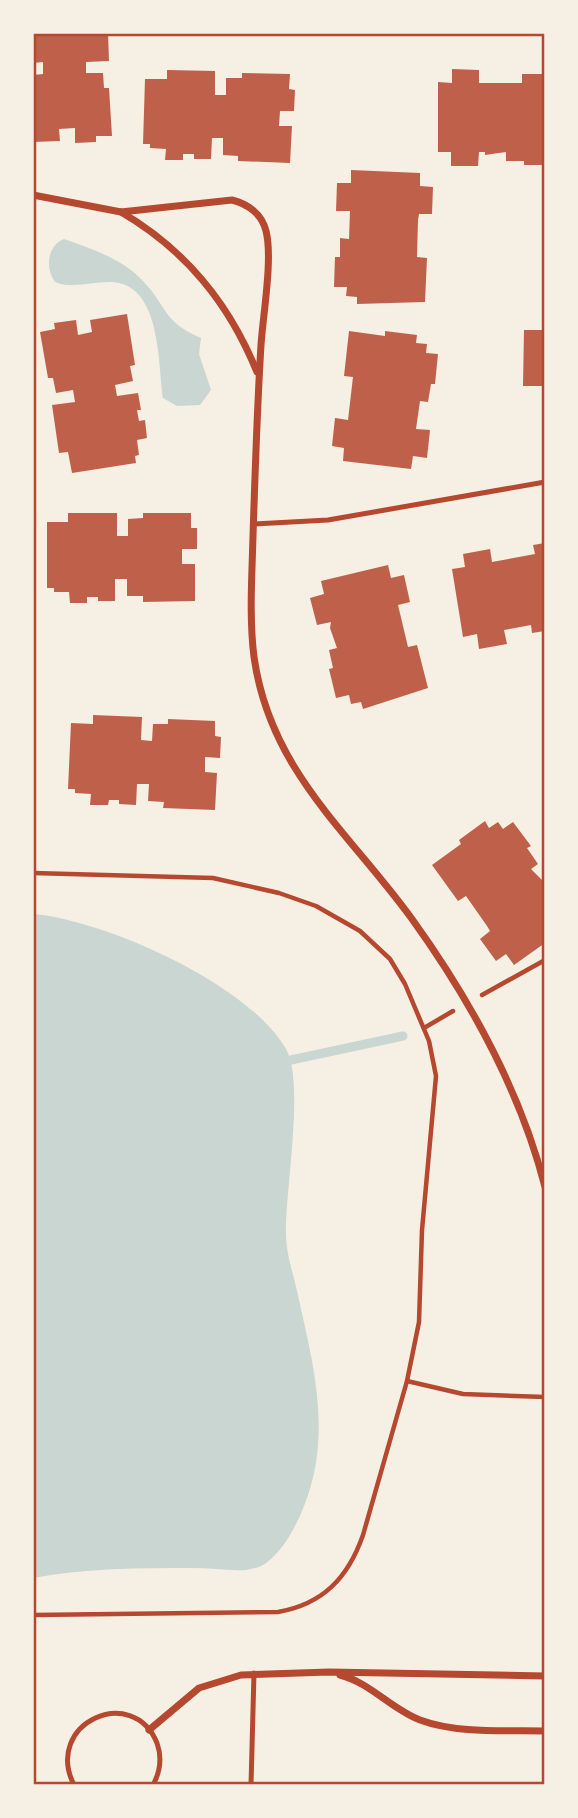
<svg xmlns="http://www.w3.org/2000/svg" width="578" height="1818" viewBox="0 0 578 1818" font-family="Commissioner,sans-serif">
	<rect width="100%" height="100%" fill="#f6efe4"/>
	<g fill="#c9d6d2">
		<path d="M64 239C90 248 122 259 141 279 168 306 161 321 201 338L199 354 211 390 200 405 177 406 163 398C158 362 161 281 109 282 91 282 71 289 55 282 45 268 47 246 64 239Z"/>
		<path d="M33 914C105 920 249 984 286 1049 305 1082 285 1190 286 1234 286 1253 293 1273 297 1291 313 1364 333 1433 304 1506 296 1526 284 1550 266 1563 261 1567 253 1569 246 1570 229 1571 210 1568 193 1568 141 1568 85 1568 33 1578Z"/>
	</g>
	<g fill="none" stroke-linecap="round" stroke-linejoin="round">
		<path stroke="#c9d6d2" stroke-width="9" d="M291 1060 403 1036"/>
	</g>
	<g fill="#bf614a">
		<path d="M33 33H108L109 61 86 62V73H103L104 88H109L112 136H96V142L75 143V128L59 129 60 141 33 142V75L43 74V62L33 63Z"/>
		<path d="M452 69 479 70V83H522V74H545V165H524V161H506V152L485 155V152H479L478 166H451V152H438V82L452 83Z"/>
		<path d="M167 70 215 71V95H226V78H242V73L290 74 289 89 295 90 294 111H280L279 126H292L290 163 238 161V156L223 155V138H212L211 159H194V154H183V160H165L166 149 150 148V144H143L145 79H167Z"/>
		<path d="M351 170 420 173V186L433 187 432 214H419L418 220 417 257 427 258 425 302 357 304V297L346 296 347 287H334L335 257H340V238L349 239 350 211H336L337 183H351Z"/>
		<path d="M127 314 135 365 130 366 133 381 115 385 117 396 138 393 141 410H137L139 421 145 420 147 438 137 440 139 455 135 456 136 463 72 473 68 452 59 453 52 405 75 402 73 390 56 393 53 378H48L40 332 55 329 54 323 76 320 78 335 92 332 90 320Z"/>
		<path d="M524 330H545V386H523Z"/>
		<path d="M349 331 385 336V331L417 335 416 343 427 344 426 353 438 354 435 384H431L428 402 420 401 416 429 430 430 427 458 413 456 411 469 343 461 344 448 332 446 335 418 348 420 353 377 344 376Z"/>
		<path d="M68 513H117V536H128V519L143 518V513H191V528H197V549H182V564H195V601L143 602V596H127V579H115V601H98V597H87V603H70L69 592H54V588H47V522H68Z"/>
		<path d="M545 543V631L532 633 531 625 504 630 507 644 479 649 477 634 463 637 452 569 465 567 463 554 490 549 492 562 535 554 533 545Z"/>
		<path d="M388 565 391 578 404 575 410 602 398 605 408 647 417 645 428 688 363 709 361 702 351 704 349 695 336 698 329 669 333 668 329 650 337 648 330 628 331 622 317 625 310 598 324 594 321 581Z"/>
		<path d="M93 715 142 717 141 740 152 741 153 724H168V719L215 721V736L221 737 220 758 205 757V772L217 773 215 810 163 808 164 802 148 801 149 784H137L136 805 119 804V800H109L108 805H90L91 794 75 793V789H68L71 723 93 724Z"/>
		<path d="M485 821 489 828 498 822 503 829 513 822 531 846 527 848 538 864 531 869 545 883V943L514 965 506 954 496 961 480 939 490 931 487 926 466 896 458 901 432 865 461 844 459 840Z"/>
	</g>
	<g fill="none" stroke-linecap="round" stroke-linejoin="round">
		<g stroke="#b5482f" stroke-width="4.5">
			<path d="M33 873 213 878 279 893 316 906 360 931 390 959 405 984 429 1041 436 1076 422 1230 419 1322 407 1381 363 1535C348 1578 323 1604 278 1612L33 1615"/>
			<path d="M482 995 545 960"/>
			<path d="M424 1028 453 1011"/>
			<path d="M407 1381 463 1394 545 1397"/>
		</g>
		<g stroke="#b5482f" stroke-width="5">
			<path d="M254 524 328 520 545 482"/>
			<path d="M74 1785C43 1723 133 1683 157 1743 162 1757 160 1772 153 1785"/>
			<path d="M251 1785 254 1673"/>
		</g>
		<g stroke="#b5482f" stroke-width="7">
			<path d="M33 195 121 212 232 200C248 204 262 214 266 231 273 258 263 315 261 345 257 409 255 473 253 536 252 576 249 617 254 657 270 771 349 832 412 919 471 1001 520 1089 545 1187"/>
			<path d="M121 212C186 250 229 303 257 372"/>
			<path d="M340 1675C371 1683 391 1709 420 1720 458 1734 505 1730 545 1731"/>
			<path d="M149 1730 199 1688 241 1675 329 1672 545 1676"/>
		</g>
	</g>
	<rect width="578" height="1818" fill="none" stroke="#f6efe4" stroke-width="70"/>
	<rect x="35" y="35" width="508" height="1748" fill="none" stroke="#b5482f" stroke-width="2.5"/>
</svg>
